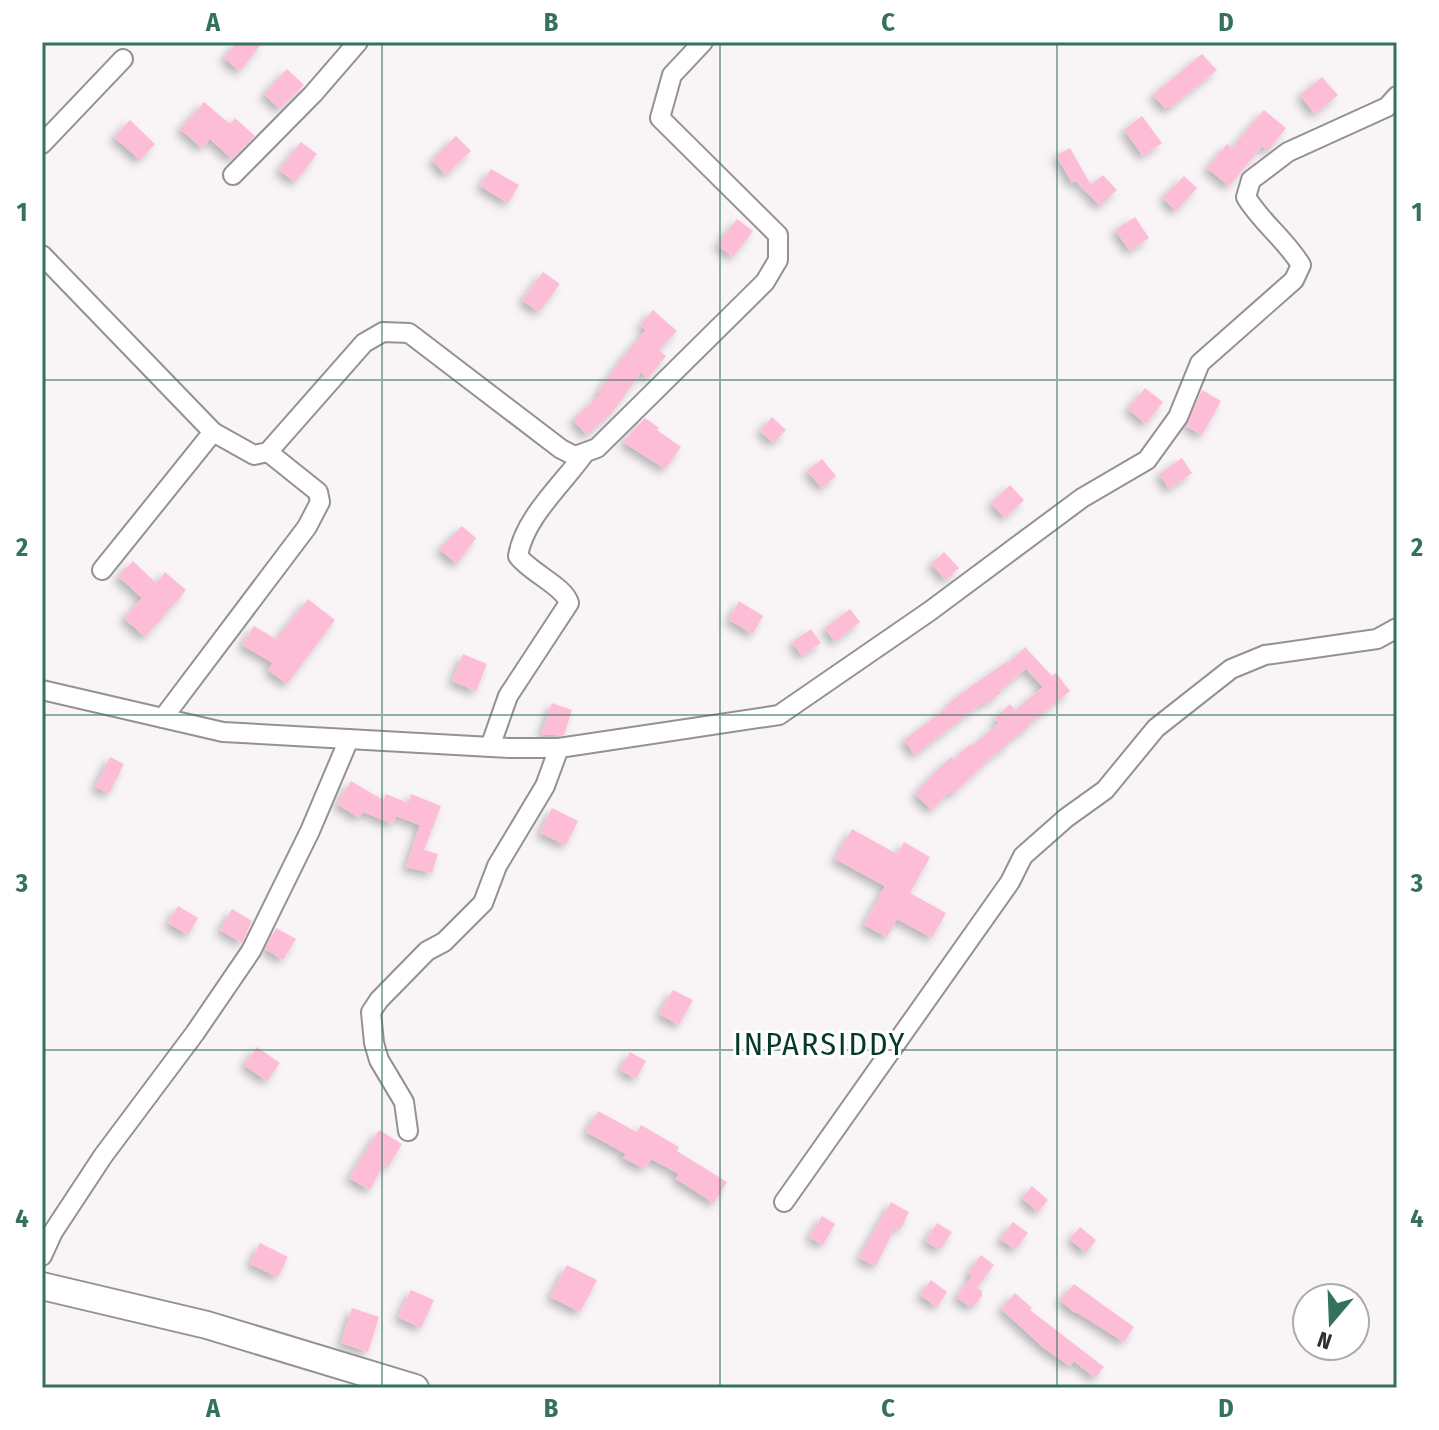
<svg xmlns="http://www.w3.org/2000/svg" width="1439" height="1430" viewBox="0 0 1439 1430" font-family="'Fira Sans Condensed',sans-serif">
	<defs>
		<filter id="shadow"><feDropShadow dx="-4.5" dy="4.5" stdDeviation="4" flood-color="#0004"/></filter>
	</defs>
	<rect width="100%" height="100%" fill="#f9f5f6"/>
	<g fill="#febdd7" filter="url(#shadow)">
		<path d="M237 42H263L240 71 224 58Z"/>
		<path d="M1202 54 1217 70 1170 108H1165L1153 95Z"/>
		<path d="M287 69 304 85 280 109 264 94Z"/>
		<path d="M1322 77 1338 95 1315 114 1300 95Z"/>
		<path d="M204 102 230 124 235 118 255 136 232 159 210 139 202 148 180 129Z"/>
		<path d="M1264 110 1286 128 1268 151 1262 146 1229 186 1207 168 1227 144 1232 148Z"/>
		<path d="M1142 116 1162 143 1143 156 1124 130Z"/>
		<path d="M130 120 155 144 140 160 114 137Z"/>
		<path d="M456 136 471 151 446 175 432 160Z"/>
		<path d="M301 142 317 154 295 182 279 170Z"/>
		<path d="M1070 148 1091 185 1103 175 1117 190 1100 206 1076 181 1072 183 1056 155Z"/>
		<path d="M491 169 519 185 508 203 480 186Z"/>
		<path d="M1184 176 1197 188 1176 211 1163 198Z"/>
		<path d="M1135 217 1149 238 1130 251 1115 230Z"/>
		<path d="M737 219 753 231 733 257 717 245Z"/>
		<path d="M543 272 560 284 539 312 522 300Z"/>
		<path d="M653 310 677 331 659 350 666 356 648 378 641 372 612 413 587 435 573 420 601 393 598 392 623 357 646 330 640 325Z"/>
		<path d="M1145 388 1163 402 1146 424 1128 409Z"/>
		<path d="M1202 390 1221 401 1202 435 1186 426Z"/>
		<path d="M772 417 786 430 774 443 760 431Z"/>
		<path d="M645 418 659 428 657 430 681 447 665 469 623 442Z"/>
		<path d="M1182 458 1192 473 1169 489 1159 474Z"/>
		<path d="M822 459 836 476 822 488 807 471Z"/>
		<path d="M1010 485 1024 500 1005 518 991 503Z"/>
		<path d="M462 526 476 538 457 564 439 549Z"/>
		<path d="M944 552 959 568 946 580 931 564Z"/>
		<path d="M133 561 156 583 165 572 186 590 145 637 124 618 142 598 118 576Z"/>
		<path d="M308 599 335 620 287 684 268 670 273 663 242 645 254 626 276 639Z"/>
		<path d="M739 601 763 616 753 634 729 620Z"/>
		<path d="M850 609 860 622 835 642 825 628Z"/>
		<path d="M811 629 821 643 802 656 792 642Z"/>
		<path d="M1025 647 1052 676 1056 673 1070 691 1028 725 1029 727 1007 742 1009 744 991 757 952 795 949 792 932 810 915 794 933 774 951 757 954 760 970 744 972 746 999 723 995 718 1010 704 1015 710 1043 687 1026 669 999 691 1001 693 984 705 982 703 915 755 904 740 948 707 947 705 963 692 1008 661 1009 663Z"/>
		<path d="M463 654 487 664 476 691 452 681Z"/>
		<path d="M552 703 572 710 564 735H541Z"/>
		<path d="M110 757 124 764 109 794 95 787Z"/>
		<path d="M351 781 383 800 386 794 408 803 411 794 441 806 424 850 438 854 432 873 406 867 420 825 396 816 393 824 363 812 359 818 337 804Z"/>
		<path d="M552 808 578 821 566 845 540 833Z"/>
		<path d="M852 829 897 854 904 842 930 857 910 893 946 913 932 938 897 919 887 937 864 925 885 886 835 859Z"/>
		<path d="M178 906 198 918 188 935 168 923Z"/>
		<path d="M232 909 252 921 242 943 220 930Z"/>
		<path d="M276 928 296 939 283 960 265 949Z"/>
		<path d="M673 990 693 1000 679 1025 659 1014Z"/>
		<path d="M257 1047 280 1063 267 1081 244 1065Z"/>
		<path d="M630 1052 646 1061 636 1079 620 1070Z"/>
		<path d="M598 1111 637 1132 641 1125 679 1147 677 1151 727 1182 714 1203 676 1179 679 1174 651 1159 645 1169 623 1158 626 1154 586 1132Z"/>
		<path d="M379 1130 402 1144 388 1167 384 1164 370 1190 349 1178Z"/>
		<path d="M1032 1186 1048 1200 1038 1212 1022 1198Z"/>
		<path d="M891 1202 909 1212 900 1230 895 1227 876 1266 859 1258Z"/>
		<path d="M822 1216 835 1224 823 1245 809 1237Z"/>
		<path d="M1013 1222 1028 1233 1015 1250 1000 1239Z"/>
		<path d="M937 1223 952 1232 940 1250 925 1241Z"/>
		<path d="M1080 1227 1096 1240 1086 1253 1070 1239Z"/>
		<path d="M260 1243 288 1257 278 1277 250 1264Z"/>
		<path d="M981 1255 994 1265 977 1288 982 1291V1296L974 1306H969L956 1297 972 1276 968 1273Z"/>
		<path d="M567 1265 597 1280 580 1312 550 1297Z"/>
		<path d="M931 1280 947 1292 937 1307 920 1295Z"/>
		<path d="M1074 1284 1134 1327 1124 1342 1076 1312 1075 1313 1060 1300Z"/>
		<path d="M411 1290 434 1300 421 1328 398 1317Z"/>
		<path d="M1015 1293 1032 1308 1030 1310 1104 1367 1095 1378 1074 1361 1070 1366 1045 1349 1001 1309Z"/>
		<path d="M352 1308 379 1317 368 1352 341 1343Z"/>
	</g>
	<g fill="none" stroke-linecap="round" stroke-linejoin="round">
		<defs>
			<g id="minor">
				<path d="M42 144 123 59"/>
				<path d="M233 175 313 94 358 42"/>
				<path d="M42 255 213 432"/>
				<path d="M102 570 213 432 254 455 268 452 364 343 383 332 409 333 561 449 575 456 597 448 765 282 778 260V235L660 118 672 75 703 42"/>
				<path d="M42 690 223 732 509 748H559L779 715 930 611 1082 498 1147 460 1178 417 1200 363 1294 280 1301 265C1286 240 1261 222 1246 197L1251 180 1288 152 1387 107 1397 96"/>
				<path d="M163 718 307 527 320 502 318 492 268 452"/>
				<path d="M490 747 508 696 569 603C565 587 531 573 518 556 524 518 562 485 584 454"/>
				<path d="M408 1131 404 1102 379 1060 374 1043 371 1012 379 1000 427 951 444 942 483 903 497 866 545 786 559 748"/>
				<path d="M784 1202 1010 882 1023 856 1066 818 1105 790 1156 728 1231 669 1265 655 1377 639 1397 628"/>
				<path d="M42 1256 53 1232 103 1156 195 1033 251 951 310 831 349 739"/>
			</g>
			<path id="secondary" d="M42 1286 207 1325 415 1388"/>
		</defs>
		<use href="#minor" stroke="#949192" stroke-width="22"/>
		<use href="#secondary" stroke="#949192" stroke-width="30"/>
		<use href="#minor" stroke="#fff" stroke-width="18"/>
		<use href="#secondary" stroke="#fff" stroke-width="26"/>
	</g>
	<path fill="none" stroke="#35725d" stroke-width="2" stroke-opacity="0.55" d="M382 42V1388M720 42V1388M1057 42V1388M42 380H1397M42 715H1397M42 1050H1397"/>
	<g text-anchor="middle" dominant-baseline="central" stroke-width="6" stroke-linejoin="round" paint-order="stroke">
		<g font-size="32" letter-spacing="2" fill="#043a2b" stroke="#fff">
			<text x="820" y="1044">INPARSIDDY</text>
		</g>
	</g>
	<rect width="1439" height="1430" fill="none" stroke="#ffffff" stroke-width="88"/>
	<g transform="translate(1331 1322) rotate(199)"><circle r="38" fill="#ffffff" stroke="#acabac" stroke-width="2"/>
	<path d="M0-6L14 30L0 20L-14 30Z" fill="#35725d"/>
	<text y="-12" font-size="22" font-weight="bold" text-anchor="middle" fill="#302e2f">N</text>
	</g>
	<rect x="44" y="44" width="1351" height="1342" fill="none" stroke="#35725d" stroke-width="3"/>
	<g font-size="26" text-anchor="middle" font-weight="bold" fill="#35725d">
		<text x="213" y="31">A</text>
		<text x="551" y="31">B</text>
		<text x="888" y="31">C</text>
		<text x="1226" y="31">D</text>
		<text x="22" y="221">1</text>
		<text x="1417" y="221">1</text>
		<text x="22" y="556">2</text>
		<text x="1417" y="556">2</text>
		<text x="22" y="892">3</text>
		<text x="1417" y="892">3</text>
		<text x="22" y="1227">4</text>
		<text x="1417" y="1227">4</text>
		<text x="213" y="1417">A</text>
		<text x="551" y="1417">B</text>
		<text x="888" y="1417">C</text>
		<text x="1226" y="1417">D</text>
	</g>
</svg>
